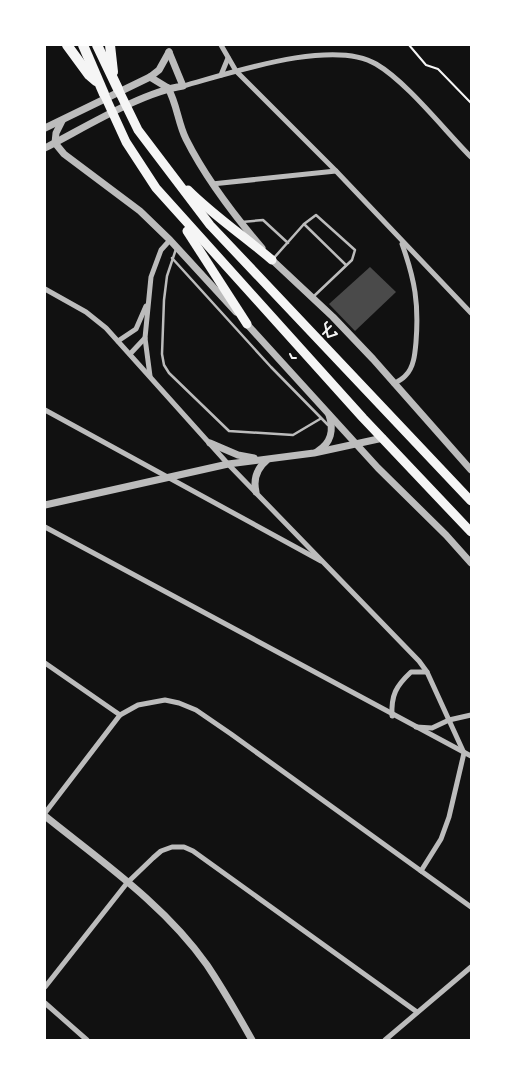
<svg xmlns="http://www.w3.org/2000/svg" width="516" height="1085" viewBox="0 0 516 1085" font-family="'Zilla Slab',serif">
	<rect width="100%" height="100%" fill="#111"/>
	<path fill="#4a4a4a" d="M370 267 396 292 355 331 329 304Z"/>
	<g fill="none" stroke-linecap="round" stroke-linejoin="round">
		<g stroke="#f5f5f5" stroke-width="2">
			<path d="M409 45 426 65 438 69 471 103"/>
			<path d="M327 322 325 324 328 337 337 334 335 332"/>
			<path d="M323 334 331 326"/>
			<path d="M290 354 292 358H296"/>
		</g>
		<g stroke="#bcbcbc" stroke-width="2.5">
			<path d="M242 222 263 220 288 243"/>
			<path d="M304 224 346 265"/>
			<path d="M176 249 167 276 164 300 162 354 164 365 169 373 229 431 293 435 320 419"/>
			<path d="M172 258 271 367 328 425"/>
			<path d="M273 259 304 224 316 215 355 250 352 260 313 297"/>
		</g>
		<g stroke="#bcbcbc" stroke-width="5">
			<path d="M221 45 236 71 336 171 471 313"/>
			<path d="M221 75 228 58"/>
			<path d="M183 86C231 73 333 38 376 64 407 82 445 131 471 157"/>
			<path d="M212 184 336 171"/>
			<path d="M45 289 86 312 106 328 228 464 419 661 427 672 464 753 449 817 441 839 421 871"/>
			<path d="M145 338 150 376"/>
			<path d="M118 341 136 329 146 306"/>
			<path d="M130 354 145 338 151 277 161 250 170 240"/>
			<path d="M394 384C398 381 403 379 406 375 414 367 415 353 416 342 419 304 415 280 402 244"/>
			<path d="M45 410 321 561"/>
			<path d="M45 527 471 756"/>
			<path d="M45 663 120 715"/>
			<path d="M392 716C391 695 396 686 411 672H427"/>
			<path d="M416 727 432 728 449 720 471 715"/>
			<path d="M45 813 120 715 138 705 165 700 179 703 196 710 231 734 471 907"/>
			<path d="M45 987 127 883 153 858 161 851 172 847H184L193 851 417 1012"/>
			<path d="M45 1003 87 1040"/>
			<path d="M385 1040 471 967"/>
		</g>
		<g stroke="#bcbcbc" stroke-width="7">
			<path d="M150 77 168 88"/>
			<path d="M168 88C177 104 178 123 186 139 206 179 233 214 262 248"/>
			<path d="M62 121 56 133 55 143 64 154 140 211 170 240 236 312"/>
			<path d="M45 128 150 77 159 70 169 52"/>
			<path d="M45 148C84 128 142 92 183 86L169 52"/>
			<path d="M270 258 333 317 373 359 471 470"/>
			<path d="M245 322 378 468 446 535 471 563"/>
			<path d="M210 443 238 455 254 458"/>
			<path d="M318 451C331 443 334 430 329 415"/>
			<path d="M256 492C253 479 256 469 267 460"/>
			<path d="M45 505 228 464 314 453 383 438"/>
			<path d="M45 816C101 861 165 905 207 965 223 989 238 1015 252 1040"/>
		</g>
		<g stroke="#f5f5f5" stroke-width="9">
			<path d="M118 89 138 130 210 225 471 501"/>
			<path d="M104 94 126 142 156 188 363 418 471 532"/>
			<path d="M188 190C214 216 244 236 272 260"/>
			<path d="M187 231 247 324"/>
		</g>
		<g stroke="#f5f5f5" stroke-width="10">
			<path d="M67 45 89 75 96 81"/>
			<path d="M83 45 104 94"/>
			<path d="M97 45 118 89"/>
			<path d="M110 45 113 72"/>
		</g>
	</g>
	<rect width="516" height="1085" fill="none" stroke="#ffffff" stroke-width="92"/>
</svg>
